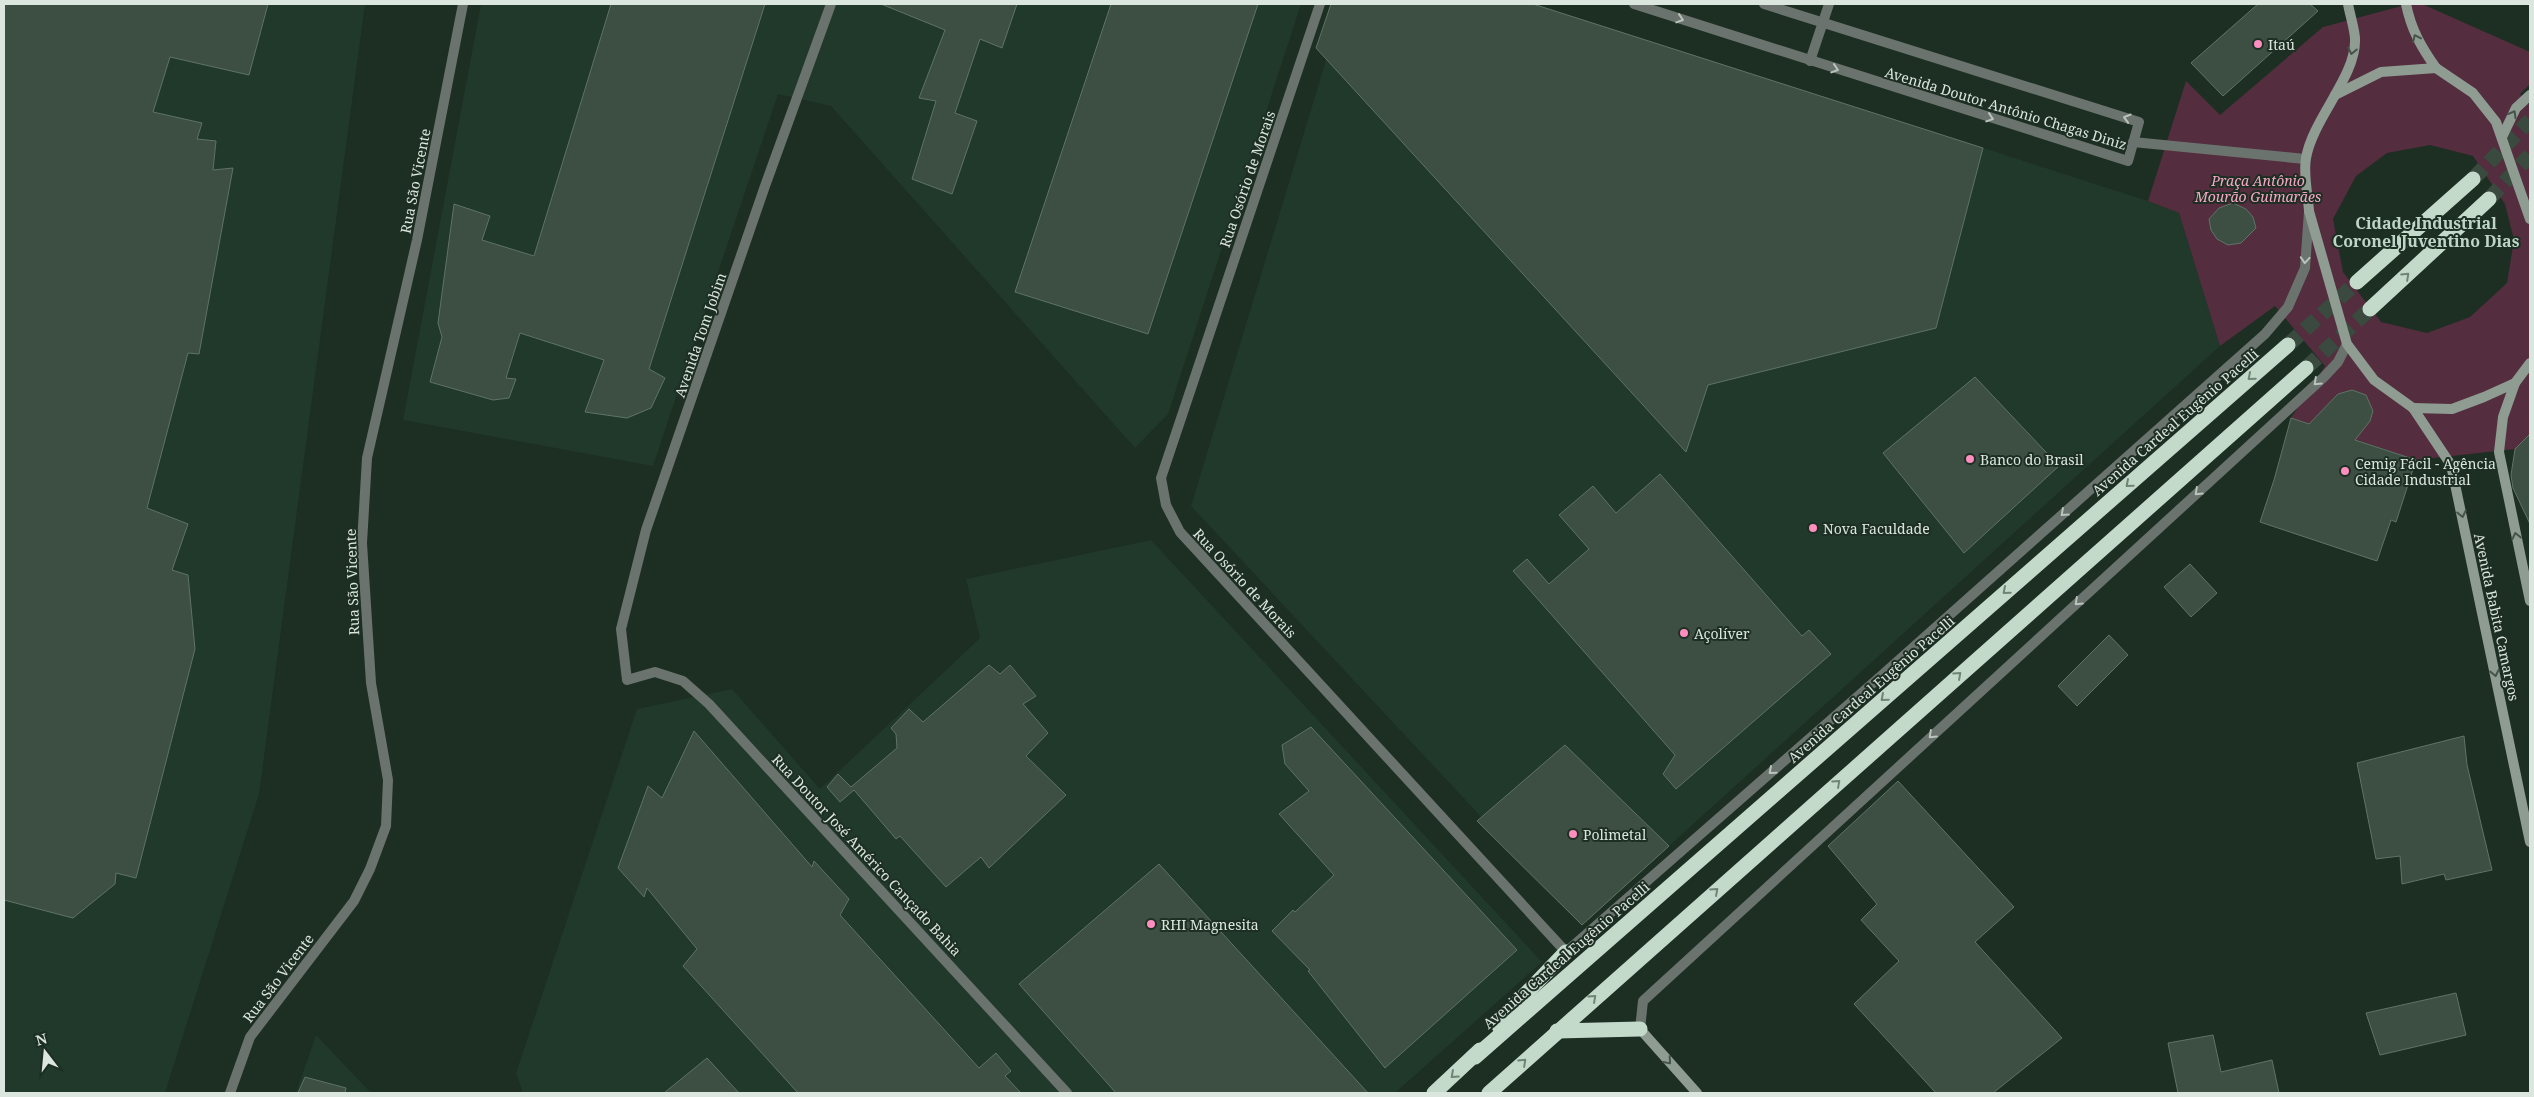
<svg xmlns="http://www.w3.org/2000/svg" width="2534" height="1097" viewBox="0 0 2534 1097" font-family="'Noto Serif',serif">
	<rect width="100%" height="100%" fill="#1d2e23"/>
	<g fill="#21392a">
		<path d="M4 4H365L259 794 165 1093H4Z"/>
		<path d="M481 4H1301L1168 414 1135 448 831 106 778 94 653 466 403 420Z"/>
		<path d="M1343 4H1535L2148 201 2179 213 2220 346 1582 925 1191 506Z"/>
		<path d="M1151 540 1542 962 1395 1093H523L516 1073 637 709 732 689 820 789 980 638 966 579Z"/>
		<path d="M316 1035 371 1093H296Z"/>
	</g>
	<path fill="#542d3e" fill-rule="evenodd" d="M2409 4H2422L2530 52V84L2520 94 2530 106V434L2515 449 2416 460 2291 418 2325 366 2275 306 2220 346 2179 213 2148 201 2186 81 2220 115 2323 27ZM2430 145 2473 156 2505 204 2514 240 2507 283 2470 317 2427 333 2381 322 2343 272 2333 219 2356 176 2387 153Z"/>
	<g fill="#3c4f42" stroke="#5f7366">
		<path d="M4 4H268L249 75 170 57 153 112 202 123 197 139 216 141 213 170 233 168 199 354 188 353 147 508 188 524 172 570 188 575 195 649 136 878 116 873 115 884 73 918 4 900Z"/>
		<path d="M611 4H765L649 369 665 378 651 408 627 418 585 412 604 360 520 333 506 378 516 379 509 398 493 400 430 382 442 337 438 323 454 204 490 216 482 240 534 256Z"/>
		<path d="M881 4H1017L1002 48 980 39 955 113 977 121 952 194 912 179 936 101 919 98 945 30Z"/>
		<path d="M1111 4H1258L1148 334 1015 292Z"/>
		<path d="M1331 4H1533L1983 148 1936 328 1708 385 1686 452 1316 48Z"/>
		<path d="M2258 4H2310L2318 11 2223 96 2191 63Z"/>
		<path d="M2233 203 2246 209 2253 217 2256 228 2241 243 2228 245 2217 239 2211 230 2209 219 2219 208Z"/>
		<path d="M1975 377 2059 466 1964 553 1883 453Z"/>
		<path d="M2352 390 2366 395 2373 411 2370 421 2355 440 2416 460 2396 522 2391 520 2377 561 2260 522 2274 480 2291 418 2309 424 2338 394Z"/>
		<path d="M2530 434V524L2513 488 2511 475 2515 449Z"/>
		<path d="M1660 474 1802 636 1809 630 1831 654 1676 789 1663 774 1675 755 1513 571 1527 559 1549 584 1589 549 1559 515 1593 486 1616 513Z"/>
		<path d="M2190 564 2217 593 2191 617 2164 587Z"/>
		<path d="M2109 635 2128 655 2077 706 2058 686Z"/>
		<path d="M989 665 1000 674 1010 665 1036 696 1023 704 1048 733 1026 756 1066 795 989 868 981 857 946 887 900 836 896 839 854 790 840 802 827 787 838 774 851 787 897 748 896 734 891 728 909 709 923 722Z"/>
		<path d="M1311 727 1517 950 1385 1068 1308 971 1310 970 1272 931 1293 910 1295 912 1334 875 1279 814 1309 791 1285 764 1282 745Z"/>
		<path d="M694 731 812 867 814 861 849 899 840 915 979 1068 996 1053 1011 1071 1005 1076 1021 1093H798L683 966 697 949 647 888 644 897 618 868 648 786 662 798Z"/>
		<path d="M2464 736 2467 765 2492 870 2446 880 2444 874 2402 884 2400 856 2376 859 2357 763Z"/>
		<path d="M1565 745 1669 846 1582 925 1477 821Z"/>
		<path d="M1898 781 2014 907 1975 942 2062 1038 1993 1093H1936L1854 1004 1899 961 1861 920 1877 904 1828 846Z"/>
		<path d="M1159 864 1368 1093H1116L1019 984Z"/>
		<path d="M2456 993 2466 1035 2380 1055 2366 1013Z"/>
		<path d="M2213 1035 2221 1072 2272 1060 2279 1093H2178L2168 1043Z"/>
		<path d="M707 1058 739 1093H664Z"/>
		<path d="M305 1077 346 1088 345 1093H298Z"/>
	</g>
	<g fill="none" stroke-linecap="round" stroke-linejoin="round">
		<g stroke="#3a4a3f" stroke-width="15" stroke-dasharray="15 8" stroke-linecap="butt">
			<path d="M2473 179 2530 120"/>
			<path d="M2489 199 2530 155"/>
			<path d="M2288 345 2357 282"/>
			<path d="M2306 368 2370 309"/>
		</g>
		<g stroke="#6a736d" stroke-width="10">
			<path d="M831 4 765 186 646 530 621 629 627 680 655 672 683 681 709 704 1067 1093"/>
			<path d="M1320 4 1161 478 1166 505 1180 532 1566 952 1881 676 2265 334 2288 307 2305 268 2309 211"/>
			<path d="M1634 4 2128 161 2139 122 1764 4"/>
			<path d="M1810 61 1829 4"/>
			<path d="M2133 142 2305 159"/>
			<path d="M1640 1029 1643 1001 2324 377 2338 362 2347 344"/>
			<path d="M230 1093 250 1037 354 901 370 869 386 826 388 780 371 683 362 543 367 458 417 240 463 4"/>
		</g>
		<g stroke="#8e9c92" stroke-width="10">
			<path d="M2406 4C2411 29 2421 47 2436 68"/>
			<path d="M2502 137 2516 108 2530 95"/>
			<path d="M2309 211C2308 195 2303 174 2306 158 2313 118 2357 76 2355 38 2354 27 2350 15 2348 4"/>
			<path d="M2515 383 2503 417 2499 452 2530 601"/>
			<path d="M2413 408 2451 465 2530 842"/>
			<path d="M2413 408 2452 409 2484 397 2515 383 2530 363"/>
			<path d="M1640 1029 1697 1093"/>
		</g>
		<g stroke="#c3d9ca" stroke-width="15">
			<path d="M2357 282 2473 179"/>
			<path d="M2370 309 2489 199"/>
			<path d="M1499 1026 1518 1002 1566 952"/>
			<path d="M1557 1031 1640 1029"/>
			<path d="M1475 1057 2288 345"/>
			<path d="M1434 1093 1480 1050"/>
			<path d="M1489 1093 2306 368"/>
		</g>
		<g stroke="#8e9c92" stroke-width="10">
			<path d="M2335 95 2381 72 2436 68 2473 93 2496 122 2530 219"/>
			<path d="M2309 211 2347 344 2374 380 2413 408"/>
		</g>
	</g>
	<defs><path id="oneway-chevron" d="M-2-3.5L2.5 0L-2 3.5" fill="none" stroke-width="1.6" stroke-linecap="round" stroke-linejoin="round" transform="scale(1.25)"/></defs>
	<g stroke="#b9c4bc">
		<use href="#oneway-chevron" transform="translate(1680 19) rotate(18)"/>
		<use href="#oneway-chevron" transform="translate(1835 69) rotate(18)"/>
		<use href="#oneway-chevron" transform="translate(1990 118) rotate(18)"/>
		<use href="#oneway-chevron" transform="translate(2127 118) rotate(-163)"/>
		<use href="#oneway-chevron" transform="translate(2305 260) rotate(94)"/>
		<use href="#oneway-chevron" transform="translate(2317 382) rotate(137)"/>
		<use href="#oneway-chevron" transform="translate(2198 492) rotate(137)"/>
		<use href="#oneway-chevron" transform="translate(2064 513) rotate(138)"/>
		<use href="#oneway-chevron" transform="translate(2078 602) rotate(137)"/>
		<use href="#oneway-chevron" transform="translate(1932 735) rotate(137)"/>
		<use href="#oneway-chevron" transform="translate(1772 771) rotate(139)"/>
	</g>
	<g stroke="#45544a">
		<use href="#oneway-chevron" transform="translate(2416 38) rotate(-115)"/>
		<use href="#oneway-chevron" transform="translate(2352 51) rotate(102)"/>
		<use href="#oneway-chevron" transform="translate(2513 114) rotate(-61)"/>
		<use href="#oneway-chevron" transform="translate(2462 514) rotate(78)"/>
		<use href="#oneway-chevron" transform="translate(2516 536) rotate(-102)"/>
		<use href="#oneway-chevron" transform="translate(2495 673) rotate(78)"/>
		<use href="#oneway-chevron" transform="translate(1668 1061) rotate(49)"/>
	</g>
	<g stroke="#708476">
		<use href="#oneway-chevron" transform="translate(2406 276) rotate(-43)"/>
		<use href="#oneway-chevron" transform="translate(2251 377) rotate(139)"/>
		<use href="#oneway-chevron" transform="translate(2129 484) rotate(139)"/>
		<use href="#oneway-chevron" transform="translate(2006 591) rotate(139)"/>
		<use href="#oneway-chevron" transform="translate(1958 675) rotate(-42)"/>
		<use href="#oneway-chevron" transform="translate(1884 698) rotate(139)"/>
		<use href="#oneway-chevron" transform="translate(1837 783) rotate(-42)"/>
		<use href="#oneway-chevron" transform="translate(1715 891) rotate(-42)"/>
		<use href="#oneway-chevron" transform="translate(1593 998) rotate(-42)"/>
		<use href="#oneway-chevron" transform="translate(1523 1062) rotate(-43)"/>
		<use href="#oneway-chevron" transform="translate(1454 1075) rotate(138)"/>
	</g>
	<g fill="#fd8ebf" stroke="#1d2e23" stroke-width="2">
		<circle cx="2258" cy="44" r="5"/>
		<circle cx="1970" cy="459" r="5"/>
		<circle cx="2345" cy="471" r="5"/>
		<circle cx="1813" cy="528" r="5"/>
		<circle cx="1684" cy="633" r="5"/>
		<circle cx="1573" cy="834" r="5"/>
		<circle cx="1151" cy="924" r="5"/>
	</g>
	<g text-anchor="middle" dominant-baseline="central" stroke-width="4" stroke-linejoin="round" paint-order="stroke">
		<g font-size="14" fill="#dbe6de" stroke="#1d2e23" text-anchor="start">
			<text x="2268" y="44">Itaú</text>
			<text x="1980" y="459">Banco do Brasil</text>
			<text x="2355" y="463">Cemig Fácil - Agência<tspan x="2355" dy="16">Cidade Industrial</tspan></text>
			<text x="1823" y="528">Nova Faculdade</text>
			<text x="1694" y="633">Açolíver</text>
			<text x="1583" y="834">Polimetal</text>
			<text x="1161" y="924">RHI Magnesita</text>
		</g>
		<g font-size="14" fill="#dbe6de" stroke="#1d2e23">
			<text transform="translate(2006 108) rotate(17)">Avenida Doutor Antônio Chagas Diniz</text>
			<text transform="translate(1247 179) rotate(-71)">Rua Osório de Morais</text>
			<text transform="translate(415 181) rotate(-79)">Rua São Vicente</text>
			<text transform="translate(700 335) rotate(-71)">Avenida Tom Jobim</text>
			<text transform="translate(2175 422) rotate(-41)">Avenida Cardeal Eugênio Pacelli</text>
			<text transform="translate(352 582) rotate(-92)">Rua São Vicente</text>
			<text transform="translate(1245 583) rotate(47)">Rua Osório de Morais</text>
			<text transform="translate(2497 617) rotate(78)">Avenida Babita Camargos</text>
			<text transform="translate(1871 689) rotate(-41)">Avenida Cardeal Eugênio Pacelli</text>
			<text transform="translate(867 855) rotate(47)">Rua Doutor José Américo Cançado Bahia</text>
			<text transform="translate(1566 955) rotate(-41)">Avenida Cardeal Eugênio Pacelli</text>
			<text transform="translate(278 978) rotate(-53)">Rua São Vicente</text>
		</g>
		<g font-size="14" font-style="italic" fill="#f7a8c8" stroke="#1d2e23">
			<text x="2258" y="180">Praça Antônio<tspan x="2258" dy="16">Mourão Guimarães</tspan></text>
		</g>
		<g font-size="16" font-weight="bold" fill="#bfd5c6" stroke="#1d2e23">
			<text x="2426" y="223">Cidade Industrial<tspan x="2426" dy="18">Coronel Juventino Dias</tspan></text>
		</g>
	</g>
	<rect width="2534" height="1097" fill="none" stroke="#dbe6de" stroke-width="10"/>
	<g transform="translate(45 1052) rotate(344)" stroke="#1d2e23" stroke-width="4" paint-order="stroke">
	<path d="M0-4L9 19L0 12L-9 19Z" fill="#dbe6de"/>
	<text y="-8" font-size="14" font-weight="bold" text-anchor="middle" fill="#dbe6de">N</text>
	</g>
</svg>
